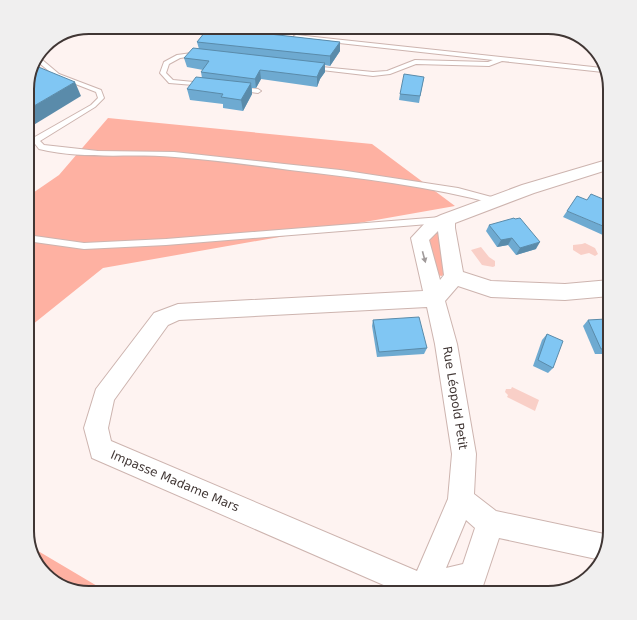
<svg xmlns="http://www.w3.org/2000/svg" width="637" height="620" viewBox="0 0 637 620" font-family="'DejaVu Sans',sans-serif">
	<rect width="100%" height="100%" fill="#fef3f1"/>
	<g fill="#feb1a2">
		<path d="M108 118 372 144 455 206 103 268 27 329V197L59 175Z"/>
		<path d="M435 233H438L444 273 442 276 436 275 427 237Z"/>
		<path d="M33 548 109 593H110H89L65 588 43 572Z"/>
	</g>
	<g fill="#f9cfc7">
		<path d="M585 243 595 248 598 254 595 256 589 253 581 255 573 250V245L582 244Z"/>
		<path d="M481 247 489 257 495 261V266L493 267 482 265 471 250Z"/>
		<path d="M512 387 539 400 535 411 507 397 508 395 505 392 506 389H511Z"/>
	</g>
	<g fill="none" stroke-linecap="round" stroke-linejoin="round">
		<defs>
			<g id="service">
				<path d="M296 35 602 68 603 72 502 61 489 66 416 64 390 74 373 76 313 69 311 68V66L373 72 387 71 415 60 488 62 493 60 294 38V36Z"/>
				<path d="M199 52 201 53V55L180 58 169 64 166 73 173 80 204 83 207 85 206 86 169 83 160 73 164 62 177 55Z"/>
				<path d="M40 58 59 74 101 90 104 98 95 107 40 141 44 145 98 151 174 152 340 170 458 188 499 199 500 201 496 204C429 186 359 178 290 170 252 165 214 160 175 157 130 153 84 160 39 149L32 140 33 138 91 105 98 98 96 92 55 76 38 62Z"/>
				<path d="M239 87 258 89 261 91 258 93 237 90 236 89Z"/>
				<path d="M441 217 445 220 441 223 166 245 84 249 27 241V235L84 243 166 239Z"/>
			</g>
			<path id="minor" d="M610 159V169L534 193 455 223V228L463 272 491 281 565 284 610 280V296L565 300 491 297 458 286 445 301 457 344 476 454 474 494 496 511 609 535 605 555 601 560 499 538 483 586 461 593H402L92 458 84 428 96 389 154 313 178 304 423 291 411 238 426 222 441 215 522 185ZM438 231 444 275 440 280 429 240ZM427 307 435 344 452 454 448 499 417 571 111 441 108 428 114 400 168 325 179 320ZM466 520 475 528 463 564 446 568Z"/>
		</defs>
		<use href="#service" stroke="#cdb4af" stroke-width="2"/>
		<use href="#minor" stroke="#cdb4af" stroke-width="2"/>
		<use href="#service" fill="#fff" fill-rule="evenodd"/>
		<use href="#minor" fill="#fff" fill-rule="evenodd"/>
	</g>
	<g fill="#6eaad1">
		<path d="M209 27H234L232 30 340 42V51L330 66 325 65V72L320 79 317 87 261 79 256 88H252V94L243 111 223 108V104L190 100 187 89 202 78 201 72 203 70 187 67 184 58 199 49 197 42Z"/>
		<path d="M424 77 419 103 399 100 400 94Z"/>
		<path d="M567 211 610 229 605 236 563 217Z"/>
		<path d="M489 225 536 249 516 255 508 245 497 247 486 231Z"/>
		<path d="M373 320 427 348 424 354 377 357 372 326Z"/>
		<path d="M588 320 610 328V354H595L583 326Z"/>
		<path d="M547 334 553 368 548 373 533 366 542 340Z"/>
	</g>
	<g fill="#5a8baa">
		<path d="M226 27H234L226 38 225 29Z"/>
		<path d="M340 42V51L330 66V56Z"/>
		<path d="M325 63V72L320 79 317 87V77L320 70Z"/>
		<path d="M260 70 261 79 256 88 255 79Z"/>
		<path d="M75 82 81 96 27 129V110Z"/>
		<path d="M251 83 252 94 243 111 241 100Z"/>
		<path d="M512 238 508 245 497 247 501 240Z"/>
		<path d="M540 242 536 249 516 255 520 248Z"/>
	</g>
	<g fill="#80c6f3" stroke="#5a8baa">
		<path d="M209 27H226L225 29 340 42 330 56 197 42Z"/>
		<path d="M193 48 325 63 320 70 317 77 260 70 255 79 201 72 209 61 184 58Z"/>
		<path d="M36 66 75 82 27 110V85Z"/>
		<path d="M404 74 424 77 420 96 400 94Z"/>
		<path d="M196 77 251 83 241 100 221 97 223 94 187 89Z"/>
		<path d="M591 194 610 202V229L567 211 577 196 587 200Z"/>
		<path d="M514 218 515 219 520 218 540 242 520 248 512 238 501 240 489 225Z"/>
		<path d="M419 317 427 348 379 352 373 320Z"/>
		<path d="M606 319 610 328V348L601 349 588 320Z"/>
		<path d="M547 334 563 341 553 368 538 360Z"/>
	</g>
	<defs><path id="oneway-solid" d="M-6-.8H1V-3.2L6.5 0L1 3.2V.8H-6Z"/></defs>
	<use fill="#a09a9a" href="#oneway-solid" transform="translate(424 257) rotate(75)"/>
	<g text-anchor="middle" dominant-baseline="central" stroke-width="3" stroke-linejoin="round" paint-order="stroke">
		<g font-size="12" fill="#403634" stroke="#fff">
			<text transform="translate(455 398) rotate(81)">Rue Léopold Petit</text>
			<text transform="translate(175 481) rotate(23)">Impasse Madame Mars</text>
		</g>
	</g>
	<path d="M0 0H637V620H0ZM89 34H548A55 55 0 0 1 603 89V531A55 55 0 0 1 548 586H89A55 55 0 0 1 34 531V89A55 55 0 0 1 89 34Z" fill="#f0efef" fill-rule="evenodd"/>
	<path fill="none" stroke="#403634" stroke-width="2" d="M89 34H548A55 55 0 0 1 603 89V531A55 55 0 0 1 548 586H89A55 55 0 0 1 34 531V89A55 55 0 0 1 89 34Z"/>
</svg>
